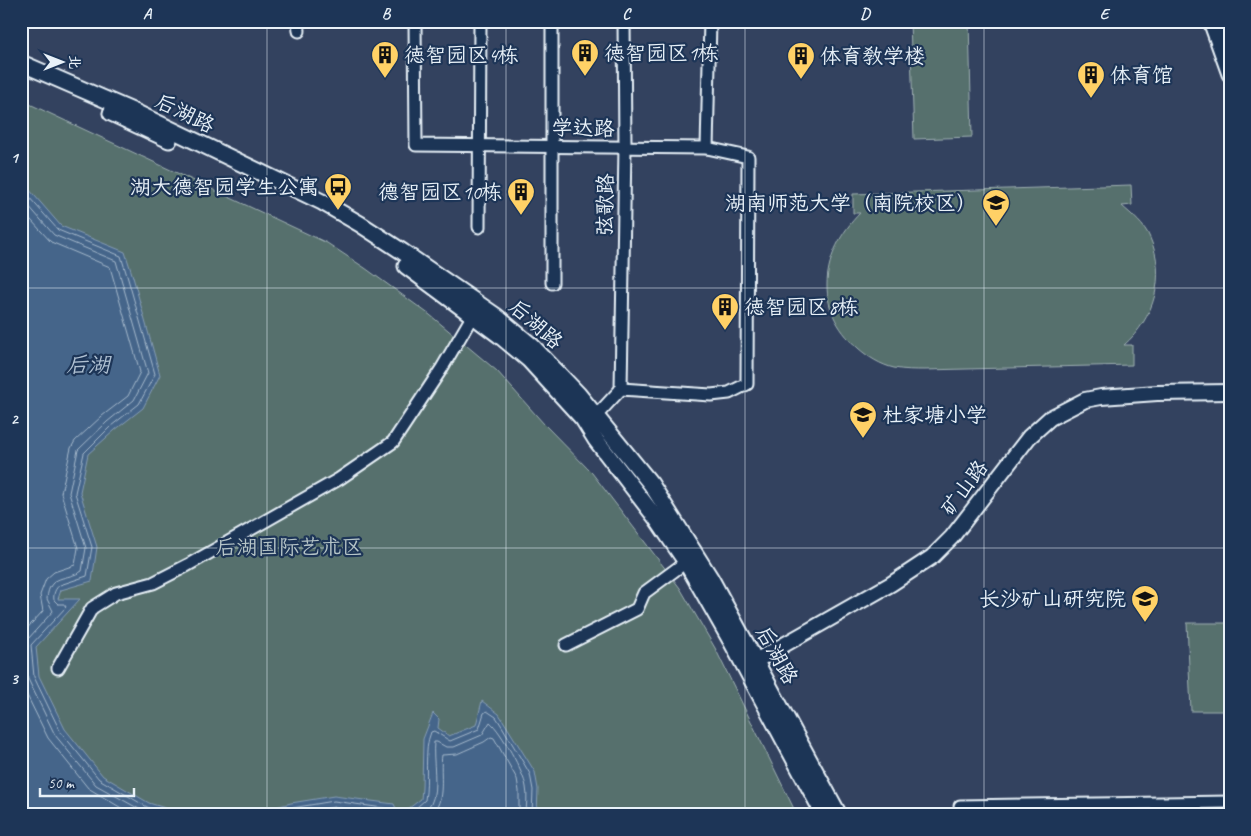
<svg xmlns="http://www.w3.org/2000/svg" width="1251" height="836" viewBox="0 0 1251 836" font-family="Caveat,'LXGW WenKai TC',sans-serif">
	<rect width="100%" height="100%" fill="#33425f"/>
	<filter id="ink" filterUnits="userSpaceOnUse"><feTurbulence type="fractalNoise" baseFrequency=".02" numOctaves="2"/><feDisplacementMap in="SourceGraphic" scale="10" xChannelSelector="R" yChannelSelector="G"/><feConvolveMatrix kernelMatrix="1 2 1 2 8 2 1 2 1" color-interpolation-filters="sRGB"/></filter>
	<g filter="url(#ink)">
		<g fill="#56706d" stroke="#9fb0b2">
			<path d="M910 21H969L972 137 914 139Z"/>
			<path d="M21 100 327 243 365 268 430 315 497 371 544 424 592 473 680 588 715 648 797 815H21Z"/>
			<path d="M1131 185 1132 205 1122 206C1132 215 1145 225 1150 238 1167 276 1154 319 1124 345H1132V365L925 370C915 370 904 370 894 368 881 365 868 357 858 348 812 308 821 253 860 213H853V194Z"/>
			<path d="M1187 623H1230V711H1191Z"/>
		</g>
		<g fill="#44658a" stroke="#869db6">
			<path d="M21 180 61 226 125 252 133 277 160 375 143 408 115 430 88 454 80 492 97 547 92 581 61 590 58 599H80L36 647 39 676 65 729 103 776 149 803 178 812 196 815H21Z"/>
			<path d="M482 701 499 714 535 772 538 789 537 815H400L421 799 422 788 423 739 433 713 439 719 438 728 449 736 476 725Z"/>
			<path d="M334 796 394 804 399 815H245L291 803Z"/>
		</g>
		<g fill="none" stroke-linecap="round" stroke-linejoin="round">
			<g stroke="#a6b9cc" stroke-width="1">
				<path d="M21 188 58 230 121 256 128 279 155 374 139 404 111 426 84 453 75 493 92 547 87 576 60 585C55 588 53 595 54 600L58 604H64L66 607 31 645 34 677 60 731 99 779 147 807 169 815"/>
				<path d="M21 197 54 235 116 261 148 373 134 400 107 422 78 450 69 493 86 548 82 571C67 581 49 573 47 599L53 611 28 639 25 648 28 679 55 735 96 785 150 815"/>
				<path d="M21 209 51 242 110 267 140 372 128 396 102 416 75 441 71 448 61 493 78 548 75 565 54 572 46 579 40 595 43 611 21 635"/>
				<path d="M21 683 48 738 88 788 133 815"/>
				<path d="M265 815 292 808 334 801 390 809 394 815"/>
				<path d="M290 815 334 807 386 815"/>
				<path d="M408 815 425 800C429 779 423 751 431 732L434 731 450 741 479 729 484 713 487 711 496 717 503 728 530 774 533 790 532 815"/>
				<path d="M418 815C423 812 428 809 431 804 439 788 432 760 434 742H437L446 747H454L482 735 490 722C501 731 524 773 526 787 528 796 526 806 526 815"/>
				<path d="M431 815C447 801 439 774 442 755L457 754 484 742 491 737 494 738 517 779 519 791V815"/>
			</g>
			<defs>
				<g id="minor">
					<path d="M298 21 299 31"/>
					<path d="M415 21 416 145 707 148 748 157 747 384 729 393 711 395 621 389 596 416"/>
					<path d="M552 21V283"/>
					<path d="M707 148 710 21"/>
					<path d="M479 227 480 21"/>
					<path d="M621 389 625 147 624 21"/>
					<path d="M566 645 637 609 644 593 686 562"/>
					<path d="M58 668 92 608 116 593 153 583 188 565 339 479 393 442 442 368 473 315"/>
					<path d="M960 806 1230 802"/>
				</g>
				<path id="tertiary" d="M745 667 891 584 932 557 952 537 1029 437 1050 418 1085 400 1101 397 1157 393 1230 392"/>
				<g id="secondary">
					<path d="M1211 21 1230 74"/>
					<path d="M1222 21 1230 44"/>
					<path d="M21 63 139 114 322 202 360 224 403 252 496 316 532 346 578 394 651 484 711 579 839 815"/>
					<path d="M111 113 169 140"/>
					<path d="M406 266 499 335 529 360 583 419 596 440 656 518 686 562 731 641 824 815"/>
				</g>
			</defs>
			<use href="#minor" stroke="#e8f1f8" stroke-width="15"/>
			<use href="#tertiary" stroke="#e8f1f8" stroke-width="18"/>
			<use href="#secondary" stroke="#e8f1f8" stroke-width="19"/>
			<use href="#minor" stroke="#1d3557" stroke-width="11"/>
			<use href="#tertiary" stroke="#1d3557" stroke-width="14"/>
			<use href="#secondary" stroke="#1d3557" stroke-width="15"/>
		</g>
	</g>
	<path fill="none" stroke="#e8f1f8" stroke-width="1" stroke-opacity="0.55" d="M267 21V815M506 21V815M745 21V815M984 21V815M21 288H1230M21 548H1230"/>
	<defs>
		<symbol id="building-pin" viewBox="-11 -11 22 30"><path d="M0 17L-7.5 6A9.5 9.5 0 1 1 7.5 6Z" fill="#ffd166" stroke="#1d3557"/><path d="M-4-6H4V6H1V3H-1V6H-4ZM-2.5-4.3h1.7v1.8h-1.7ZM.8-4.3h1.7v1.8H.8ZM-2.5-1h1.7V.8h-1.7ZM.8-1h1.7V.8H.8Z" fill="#111"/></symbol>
		<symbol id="bus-pin" viewBox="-11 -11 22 30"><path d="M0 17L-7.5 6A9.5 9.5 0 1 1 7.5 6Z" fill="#ffd166" stroke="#1d3557"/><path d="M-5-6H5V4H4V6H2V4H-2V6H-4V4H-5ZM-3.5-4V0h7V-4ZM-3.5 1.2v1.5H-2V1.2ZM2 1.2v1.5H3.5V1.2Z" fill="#111"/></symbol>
		<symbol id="university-pin" viewBox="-11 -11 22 30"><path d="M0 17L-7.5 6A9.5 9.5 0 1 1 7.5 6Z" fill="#ffd166" stroke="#1d3557"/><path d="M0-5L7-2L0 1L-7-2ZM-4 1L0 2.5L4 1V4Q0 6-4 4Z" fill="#111"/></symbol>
		<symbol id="school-pin" viewBox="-11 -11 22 30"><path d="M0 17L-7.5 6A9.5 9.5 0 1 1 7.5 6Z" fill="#ffd166" stroke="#1d3557"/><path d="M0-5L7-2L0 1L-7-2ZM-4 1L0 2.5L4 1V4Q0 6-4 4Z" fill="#111"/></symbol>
	</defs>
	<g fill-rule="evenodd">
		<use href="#building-pin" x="569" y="37" width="32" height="43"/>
		<use href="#building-pin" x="369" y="39" width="32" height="43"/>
		<use href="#building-pin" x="785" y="40" width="32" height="43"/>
		<use href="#building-pin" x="1075" y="59" width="32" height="43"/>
		<use href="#bus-pin" x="322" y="171" width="32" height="43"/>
		<use href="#building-pin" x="505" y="176" width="32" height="43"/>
		<use href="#university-pin" x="980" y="187" width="32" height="43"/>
		<use href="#building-pin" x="709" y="291" width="32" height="43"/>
		<use href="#school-pin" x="847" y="399" width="32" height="43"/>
		<use href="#university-pin" x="1129" y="583" width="32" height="43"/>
	</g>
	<g text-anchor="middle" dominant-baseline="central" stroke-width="4.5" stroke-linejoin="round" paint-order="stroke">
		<g font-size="21" fill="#e8f1f8" stroke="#1d3557" text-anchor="start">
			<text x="604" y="53">徳智园区1栋</text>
			<text x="404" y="55">徳智园区4栋</text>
			<text x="820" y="56">体育教学楼</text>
			<text x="1110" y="75">体育馆</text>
			<text x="319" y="187" text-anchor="end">湖大德智园学生公寓</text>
			<text x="502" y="192" text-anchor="end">德智园区10栋</text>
			<text x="977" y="203" text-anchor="end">湖南师范大学（南院校区）</text>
			<text x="744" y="307">徳智园区8栋</text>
			<text x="882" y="415">杜家塘小学</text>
			<text x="1126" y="599" text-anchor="end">长沙矿山研究院</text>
		</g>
		<g font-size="21" fill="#e8f1f8" stroke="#1d3557">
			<text transform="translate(185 113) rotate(26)">后湖路</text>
			<text transform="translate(583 128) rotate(1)">学达路</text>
			<text transform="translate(605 205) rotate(-89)">弦歌路</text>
			<text transform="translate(536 324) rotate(41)">后湖路</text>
			<text transform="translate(964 488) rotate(-53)">矿山路</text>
			<text transform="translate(777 655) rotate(61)">后湖路</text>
		</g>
		<g font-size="21" fill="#b5c4c7" stroke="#1d3557">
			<text x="289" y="547">后湖国际艺术区</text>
		</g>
		<g font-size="22" font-style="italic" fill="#afc0d2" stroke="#1d3557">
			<text x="88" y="365">后湖</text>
		</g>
	</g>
	<rect width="1251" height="836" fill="none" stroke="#1d3557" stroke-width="55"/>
	<g transform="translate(62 62) rotate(90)" stroke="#1d3557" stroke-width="4" paint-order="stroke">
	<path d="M0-4L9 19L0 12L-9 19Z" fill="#e8f1f8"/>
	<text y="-8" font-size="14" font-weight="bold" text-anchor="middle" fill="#e8f1f8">北</text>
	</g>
	<path d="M40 788v8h94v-8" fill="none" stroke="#e8f1f8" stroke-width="2.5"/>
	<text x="48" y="788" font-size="15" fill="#e8f1f8" stroke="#1d3557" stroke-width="4" paint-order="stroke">50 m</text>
	<rect x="28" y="28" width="1196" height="780" fill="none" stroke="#e8f1f8" stroke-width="2"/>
	<g font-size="16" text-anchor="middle" font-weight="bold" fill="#e8f1f8">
		<text x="147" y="19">A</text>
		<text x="386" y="19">B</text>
		<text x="626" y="19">C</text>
		<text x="865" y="19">D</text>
		<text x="1104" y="19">E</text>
		<text x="14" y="163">1</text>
		<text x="14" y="424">2</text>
		<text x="14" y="684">3</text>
	</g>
</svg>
